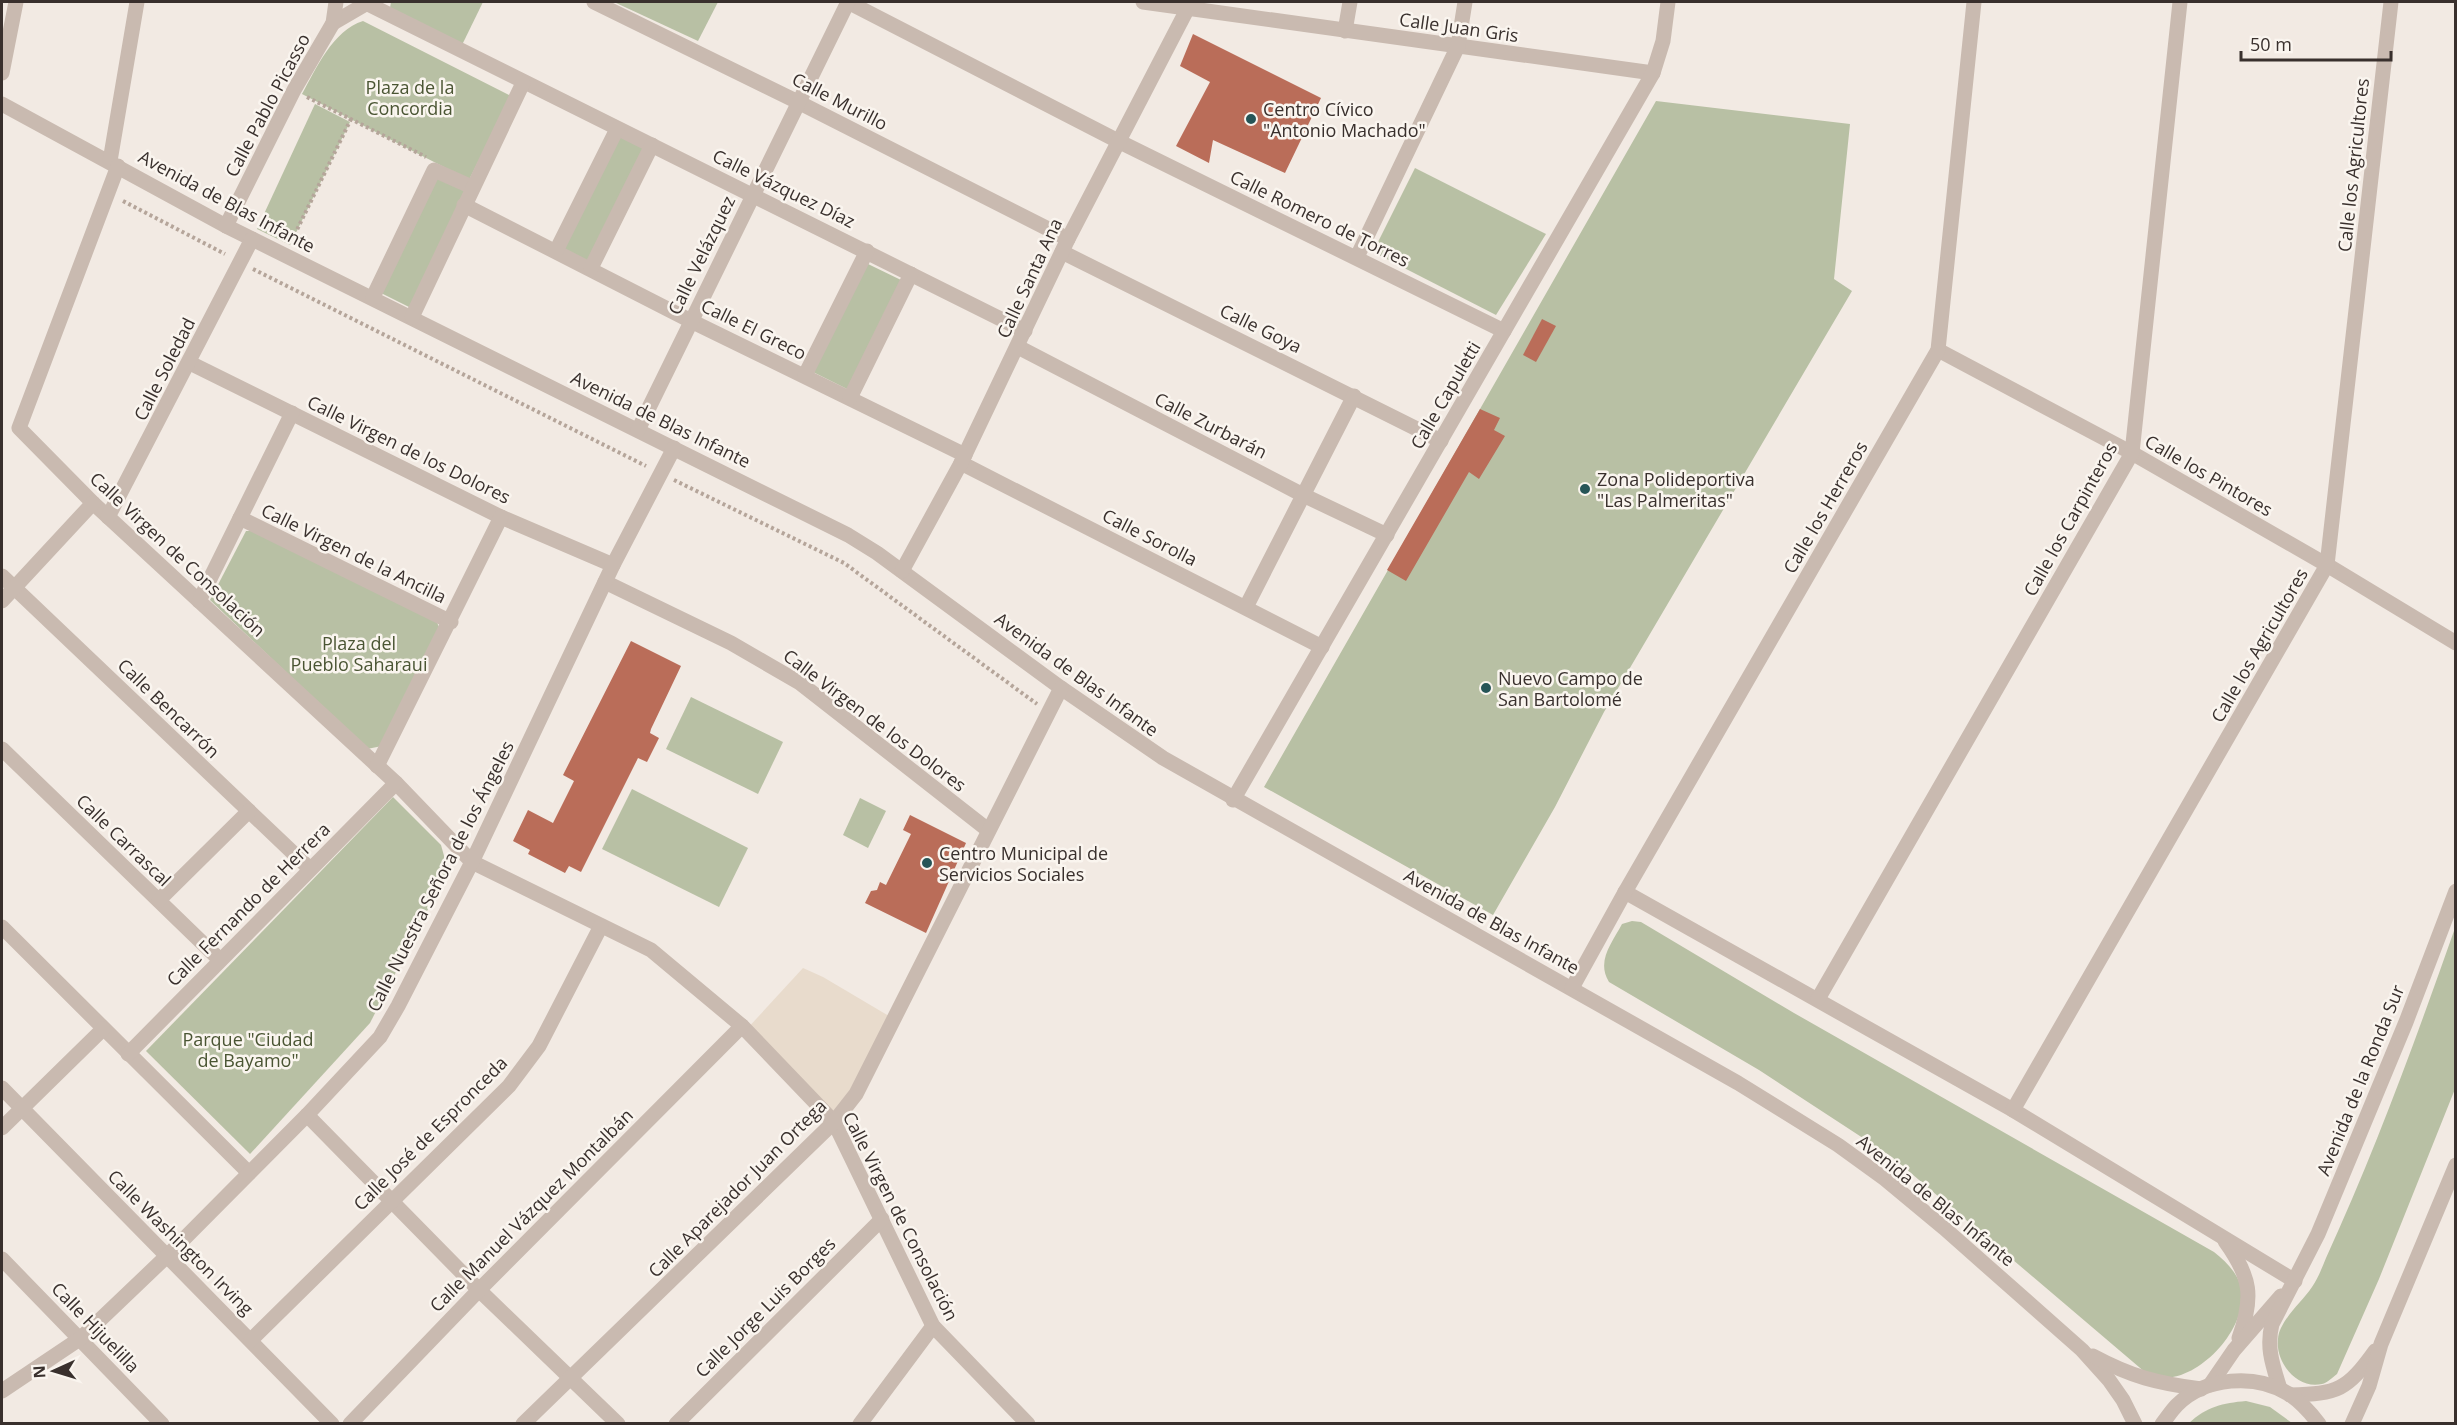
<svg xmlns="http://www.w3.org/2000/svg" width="2457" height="1425" viewBox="0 0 2457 1425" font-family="'Open Sans',sans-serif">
	<rect width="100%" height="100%" fill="#f2eae3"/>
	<g fill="#b8c0a4">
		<path d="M391 2H483L462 45 390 8Z"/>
		<path d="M614 2H718L698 41Z"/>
		<path d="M363 21 511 96 469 180 302 94C316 69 333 30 363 21Z"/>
		<path d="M1656 101 1850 124 1834 279 1852 291 1604 712 1555 807 1493 915 1264 787Z"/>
		<path d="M315 104 350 122 290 245 257 229Z"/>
		<path d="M620 134 646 147 589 263 562 249Z"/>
		<path d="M1415 168 1546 234 1496 315 1373 252Z"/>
		<path d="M436 175 466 189 411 308 381 293Z"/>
		<path d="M868 264 901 280 847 389 813 372Z"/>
		<path d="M246 531H256L436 620 441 632 382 746 367 749 210 600Z"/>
		<path d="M691 697 783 742 758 794 666 749Z"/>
		<path d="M632 789 748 848 719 907 602 849Z"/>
		<path d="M393 797 441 845 448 870 370 1023 250 1154 146 1051Z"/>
		<path d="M860 798 886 811 868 848 843 835Z"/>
		<path d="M1632 921 1641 922 1794 1013 2214 1252C2228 1263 2242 1277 2242 1297 2242 1333 2200 1378 2164 1378 2158 1378 2151 1374 2146 1373L1892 1157 1759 1070 1609 982C1596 961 1612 943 1622 924Z"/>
		<path d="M2455 928V1089L2379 1279 2337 1374C2333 1377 2327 1383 2322 1384 2297 1390 2275 1362 2278 1339 2279 1321 2302 1302 2312 1287 2318 1278 2322 1268 2326 1258 2375 1151 2416 1039 2455 928Z"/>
		<path d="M2246 1401 2270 1407 2292 1423H2189C2206 1407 2223 1403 2246 1401Z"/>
	</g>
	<path fill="#e8dbcc" d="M803 968 823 977 894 1019 834 1122 746 1030Z"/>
	<g fill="#ba6d59">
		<path d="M1193 34 1321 98 1285 173 1213 140 1209 163 1176 146 1210 82 1180 66Z"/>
		<path d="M1542 319 1556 326 1536 362 1523 355Z"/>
		<path d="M1480 409 1500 418 1494 430 1505 436 1479 479 1469 472 1406 581 1387 570Z"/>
		<path d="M631 641 681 666 651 729 650 733 659 738 647 762 638 758 581 872 569 866 565 873 528 854 530 850 513 841 528 810 553 823 574 781 563 775Z"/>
		<path d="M910 815 966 843 926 933 865 903 871 891 877 890 880 882 886 885 911 834 903 830Z"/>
	</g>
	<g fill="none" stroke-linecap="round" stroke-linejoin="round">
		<g stroke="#b5a59a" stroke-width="4" stroke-dasharray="3 3" stroke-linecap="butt">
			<path d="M307 97 426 157"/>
			<path d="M123 201 225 254"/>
			<path d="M292 240 351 119"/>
			<path d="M253 269 646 466"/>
			<path d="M674 480 844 563 1037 704"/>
		</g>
		<g stroke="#c9bab0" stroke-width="15">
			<path d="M594 2 798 102 1068 239"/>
			<path d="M848 2 1118 141 1504 331"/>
			<path d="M1143 2 1653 73"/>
			<path d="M366 3 1025 331"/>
			<path d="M333 23 369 2"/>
			<path d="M1345 31 1350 2"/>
			<path d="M2 73 16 2"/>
			<path d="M2 104 226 226 848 535 877 553 1061 688 1163 758 1738 1083 1838 1145 1885 1179 1944 1228 2082 1350 2109 1380 2123 1400 2135 1424"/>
			<path d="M110 161 137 2"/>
			<path d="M118 166 19 428 93 503 396 783 472 862 651 950 742 1026 834 1122 933 1326 1028 1424"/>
			<path d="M464 205 691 321 965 455"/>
			<path d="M226 226 294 90 333 23 336 2"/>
			<path d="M556 251 617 129"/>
			<path d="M1062 252 1441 441"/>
			<path d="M1357 257 1458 46 1465 2"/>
			<path d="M591 268 652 145"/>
			<path d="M373 297 434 170 472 187"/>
			<path d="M412 317 523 83"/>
			<path d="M1018 347 1303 495 1387 535"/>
			<path d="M1938 350 2132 453 2327 565 2456 643"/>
			<path d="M190 363 501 517 613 565"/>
			<path d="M805 375 867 251"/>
			<path d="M850 398 911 274"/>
			<path d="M638 430 848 2"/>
			<path d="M961 463 1322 647"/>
			<path d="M108 517 252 239"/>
			<path d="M240 518 451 622"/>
			<path d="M902 571 961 463 1068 239 1191 2"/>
			<path d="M2 576 310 869"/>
			<path d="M605 582 731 643 800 683 988 830"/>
			<path d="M2 601 93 503"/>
			<path d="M199 601 292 413"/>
			<path d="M1246 607 1354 396"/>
			<path d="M2 749 220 960"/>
			<path d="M377 766 501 517"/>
			<path d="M1233 800 1653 73 1663 41 1668 2"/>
			<path d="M1625 892 2013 1110 2295 1281"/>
			<path d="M159 900 249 811"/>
			<path d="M2 927 249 1173"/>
			<path d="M1572 988 1625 892 1938 350 1974 2"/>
			<path d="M1818 999 2132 453 2180 2"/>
			<path d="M128 1054 396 783"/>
			<path d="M2 1088 332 1424"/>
			<path d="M2013 1110 2327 565 2391 2"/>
			<path d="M307 1115 479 1290 618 1424"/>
			<path d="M2 1128 103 1029"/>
			<path d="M2225 1241C2251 1277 2254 1297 2239 1338"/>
			<path d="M2 1259 162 1424"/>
			<path d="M251 1340 509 1086 539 1046 601 926"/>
			<path d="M2093 1356C2132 1377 2157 1383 2201 1389"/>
			<path d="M2210 1385 2234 1350 2281 1296"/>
			<path d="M2280 1389C2273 1366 2266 1348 2272 1324L2318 1234 2406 1022 2456 891"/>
			<path d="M2 1391 81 1338 168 1255 307 1115 380 1037 398 1006 472 862 613 565 674 448"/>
			<path d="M2290 1395C2338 1394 2347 1390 2375 1351"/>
			<path d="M350 1424 479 1290 742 1026"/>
			<path d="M523 1424 834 1122 856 1094 1061 688"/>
			<path d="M676 1424 882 1219"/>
			<path d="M860 1424 933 1326"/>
			<path d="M2162 1424C2167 1418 2171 1411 2177 1405 2205 1377 2255 1373 2289 1394 2301 1402 2310 1412 2319 1424"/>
			<path d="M2352 1424 2369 1386 2381 1344 2456 1165"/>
		</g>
	</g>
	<g fill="#265557" stroke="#faf5ef" stroke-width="2">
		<circle cx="1251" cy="119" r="6"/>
		<circle cx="1585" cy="489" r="6"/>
		<circle cx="1486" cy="688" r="6"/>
		<circle cx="927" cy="863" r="6"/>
	</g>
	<g text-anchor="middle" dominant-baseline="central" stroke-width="5" stroke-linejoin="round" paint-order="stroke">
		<g font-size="18" fill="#39302d" stroke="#faf5ef">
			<text transform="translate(1459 27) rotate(8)">Calle Juan Gris</text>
			<text transform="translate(840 101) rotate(27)">Calle Murillo</text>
			<text transform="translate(267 105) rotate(-62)">Calle Pablo Picasso</text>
			<text transform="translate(2353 165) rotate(-84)">Calle los Agricultores</text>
			<text transform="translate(784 188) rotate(26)">Calle Vázquez Díaz</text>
			<text transform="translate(227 201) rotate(28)">Avenida de Blas Infante</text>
			<text transform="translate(1320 218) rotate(26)">Calle Romero de Torres</text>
			<text transform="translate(701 255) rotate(-64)">Calle Velázquez</text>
			<text transform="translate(1029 278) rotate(-65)">Calle Santa Ana</text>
			<text transform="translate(1261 328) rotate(26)">Calle Goya</text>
			<text transform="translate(754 329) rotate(26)">Calle El Greco</text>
			<text transform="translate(164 369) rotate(-63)">Calle Soledad</text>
			<text transform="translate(1445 395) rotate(-60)">Calle Capuletti</text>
			<text transform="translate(661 419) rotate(26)">Avenida de Blas Infante</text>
			<text transform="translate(1211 425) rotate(27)">Calle Zurbarán</text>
			<text transform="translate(409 449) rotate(26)">Calle Virgen de los Dolores</text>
			<text transform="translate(2209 475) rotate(30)">Calle los Pintores</text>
			<text transform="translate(1825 507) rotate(-60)">Calle los Herreros</text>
			<text transform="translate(2070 519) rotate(-61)">Calle los Carpinteros</text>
			<text transform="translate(1150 537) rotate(27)">Calle Sorolla</text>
			<text transform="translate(354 553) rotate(26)">Calle Virgen de la Ancilla</text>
			<text transform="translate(178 554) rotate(43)">Calle Virgen de Consolación</text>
			<text transform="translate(2259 645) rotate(-60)">Calle los Agricultores</text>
			<text transform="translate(1077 674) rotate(36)">Avenida de Blas Infante</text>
			<text transform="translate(169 708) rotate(44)">Calle Bencarrón</text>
			<text transform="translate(875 720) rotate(37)">Calle Virgen de los Dolores</text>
			<text transform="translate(124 840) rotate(44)">Calle Carrascal</text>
			<text transform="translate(440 876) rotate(-63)">Calle Nuestra Señora de los Ángeles</text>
			<text transform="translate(248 904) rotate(-45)">Calle Fernando de Herrera</text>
			<text transform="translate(1492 921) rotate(29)">Avenida de Blas Infante</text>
			<text transform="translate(2360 1080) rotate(-68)">Avenida de la Ronda Sur</text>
			<text transform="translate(430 1133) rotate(-45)">Calle José de Espronceda</text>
			<text transform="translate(737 1188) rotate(-45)">Calle Aparejador Juan Ortega</text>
			<text transform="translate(1936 1200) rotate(39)">Avenida de Blas Infante</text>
			<text transform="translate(531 1210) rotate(-45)">Calle Manuel Vázquez Montalbán</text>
			<text transform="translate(901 1216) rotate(63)">Calle Virgen de Consolación</text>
			<text transform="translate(181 1242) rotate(45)">Calle Washington Irving</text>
			<text transform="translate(765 1307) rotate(-45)">Calle Jorge Luis Borges</text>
			<text transform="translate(96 1327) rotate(46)">Calle Hijuelilla</text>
		</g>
		<g font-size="18" fill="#4a5533" stroke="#faf5ef">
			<text x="410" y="87">Plaza de la<tspan x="410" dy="21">Concordia</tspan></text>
			<text x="359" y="643">Plaza del<tspan x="359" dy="21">Pueblo Saharaui</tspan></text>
			<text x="248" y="1039">Parque "Ciudad<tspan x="248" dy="21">de Bayamo"</tspan></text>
		</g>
		<g font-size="18" fill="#39302d" stroke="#faf5ef" text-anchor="start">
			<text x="1263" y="109">Centro Cívico<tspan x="1263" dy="21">"Antonio Machado"</tspan></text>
			<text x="1597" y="479">Zona Polideportiva<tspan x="1597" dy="21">"Las Palmeritas"</tspan></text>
			<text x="1498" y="678">Nuevo Campo de<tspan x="1498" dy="21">San Bartolomé</tspan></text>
			<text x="939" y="853">Centro Municipal de<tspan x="939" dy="21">Servicios Sociales</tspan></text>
		</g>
	</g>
	<rect width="2457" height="1425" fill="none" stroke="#39302d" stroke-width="6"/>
	<g transform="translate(54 1371) rotate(266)" stroke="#faf5ef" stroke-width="4.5" paint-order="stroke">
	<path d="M0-4.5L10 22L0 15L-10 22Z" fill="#39302d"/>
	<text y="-9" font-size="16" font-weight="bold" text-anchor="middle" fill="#39302d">N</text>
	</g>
	<path d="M2241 51v9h150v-9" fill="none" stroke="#39302d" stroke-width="3"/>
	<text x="2250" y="51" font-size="18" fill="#39302d" stroke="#faf5ef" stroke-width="4.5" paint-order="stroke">50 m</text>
</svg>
